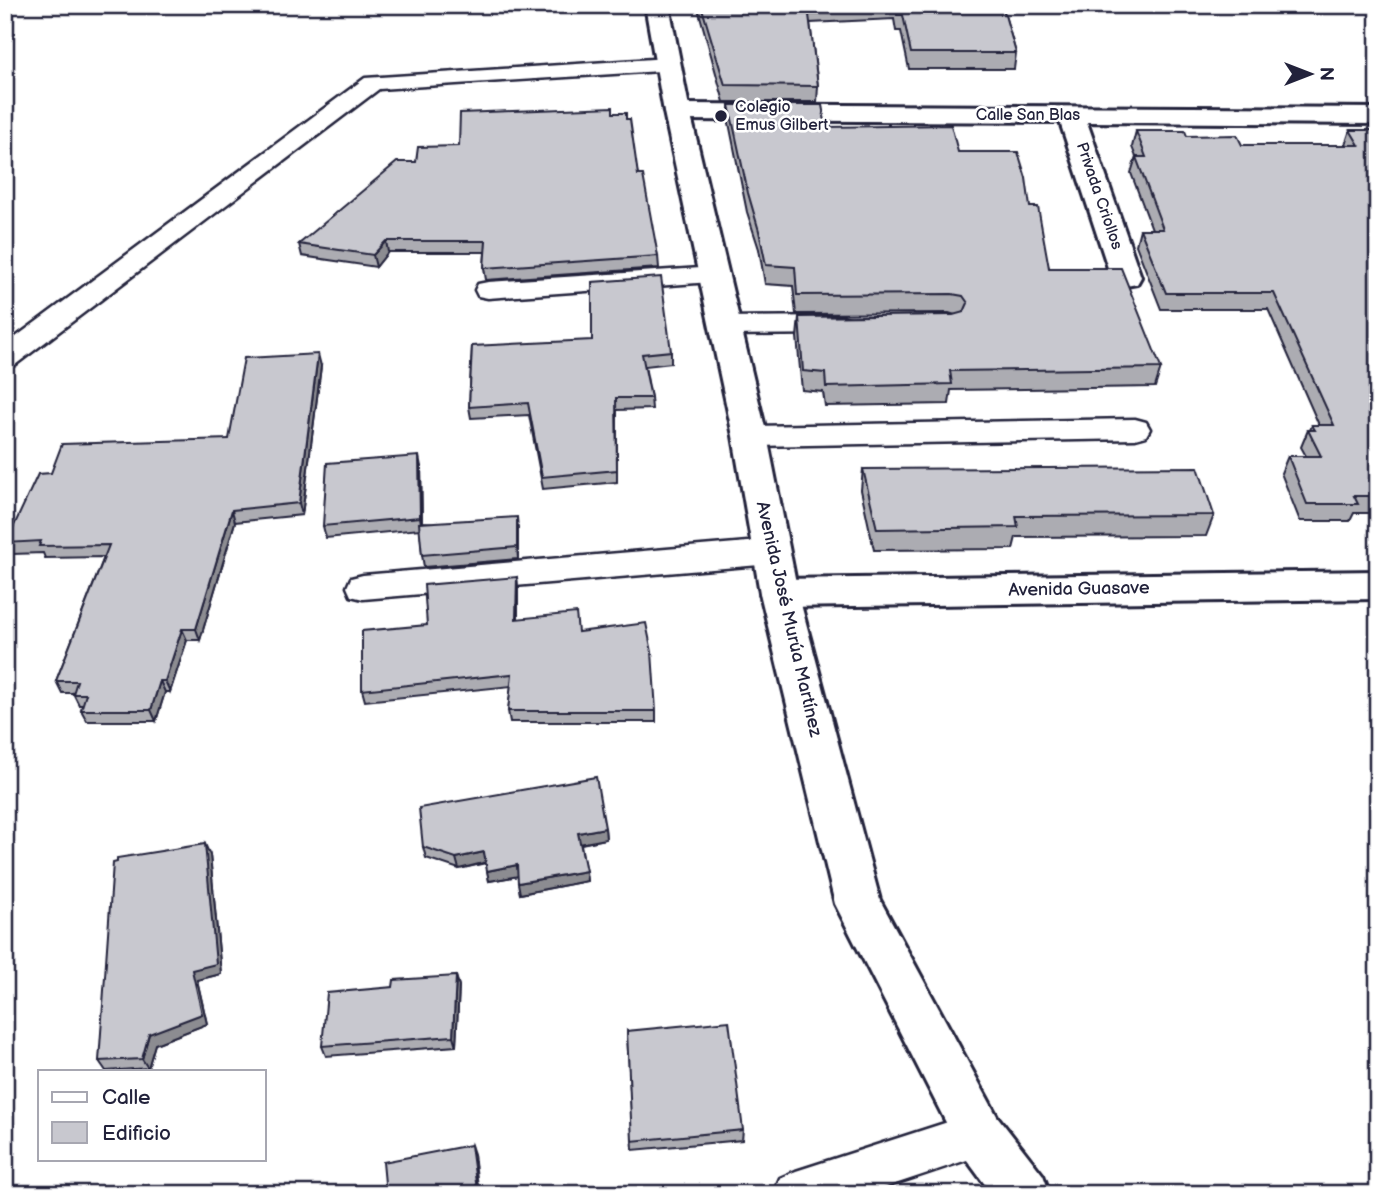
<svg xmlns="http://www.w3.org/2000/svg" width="1383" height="1199" viewBox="0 0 1383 1199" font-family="'Balsamiq Sans',sans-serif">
	<rect width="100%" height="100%" fill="#fff"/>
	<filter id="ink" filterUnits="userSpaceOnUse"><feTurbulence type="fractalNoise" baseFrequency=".0143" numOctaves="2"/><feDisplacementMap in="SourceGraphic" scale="14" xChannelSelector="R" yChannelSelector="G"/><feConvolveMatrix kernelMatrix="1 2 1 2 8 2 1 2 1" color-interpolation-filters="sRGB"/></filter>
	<g filter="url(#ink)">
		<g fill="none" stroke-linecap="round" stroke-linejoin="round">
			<defs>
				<g id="service">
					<path d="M668 58 676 60 679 65 676 70 379 89 15 365 5 368V345L365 78Z"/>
					<path d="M716 267 725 269 729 275 725 281 488 298 478 296 475 290 478 284 488 282Z"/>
					<path d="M842 316 852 319 856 325 852 331 842 334 725 335 715 332 711 326 715 320 725 317Z"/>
					<path d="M1135 419 1146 422 1150 429 1146 436 1135 439 750 446 739 443 735 436 739 429 750 426Z"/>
					<path d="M771 540 782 544 787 552 782 560 771 564 363 599 351 596 347 587 351 578 363 575Z"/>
					<path d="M979 1112 995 1119 1001 1134 995 1149 979 1156 865 1194H773L780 1178 796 1171Z"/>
				</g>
				<g id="minor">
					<path d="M677 104 1378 108V124L1087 122 1141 277 1137 284 1126 286 1115 284 1111 277 1060 122 677 120 667 118 664 112 667 106Z"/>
					<path d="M1378 571V599L779 607 765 603 760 593 765 583 779 579Z"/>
				</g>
				<path id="secondary" d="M645 5H669L690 112 767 436 798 593 880 900 997 1116 1043 1175 1050 1194H992L961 1152 835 904 760 593 733 436 664 112Z"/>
			</defs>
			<use href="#service" stroke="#22223b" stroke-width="5"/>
			<use href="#minor" stroke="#22223b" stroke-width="6"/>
			<use href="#secondary" stroke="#22223b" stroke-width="6"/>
			<use href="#service" fill="#fff" fill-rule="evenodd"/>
			<use href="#minor" fill="#fff" fill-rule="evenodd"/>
			<use href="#secondary" fill="#fff" fill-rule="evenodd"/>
		</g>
		<g fill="#acacb2" stroke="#22223b" stroke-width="2">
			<path d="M697 5H1002L1016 53 1014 69H909L901 31H896L894 19 810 23 818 86 817 102H724Z"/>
			<path d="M729 105 826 127 958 152 1030 207 1049 268 1161 368 1155 387 951 390 949 404 825 406 823 392 802 390 797 337 799 317 955 315 949 313 796 314 793 286 765 284 759 249 747 212 729 123Z"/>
			<path d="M613 113 626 119 638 175 658 256 659 268 486 280 484 268 485 252H388L376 267 302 256 299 244 416 162 459 146Z"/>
			<path d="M1350 130H1378V513H1354L1350 521H1300L1281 473 1288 456H1306L1301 447 1308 430H1310L1312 425H1319L1268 309H1161L1136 245 1140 229H1152L1131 173 1136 157 1132 147 1136 131 1242 145H1345Z"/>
			<path d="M472 346 671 351V363L645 366 651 398 652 409 617 410V482L543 489 529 415 471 418 469 407Z"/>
			<path d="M321 366 302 515 235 522 200 640H187L170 692H165L156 721H87L81 710 82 705H79L73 693H62L56 681 104 557 45 558 43 553 12 554 6 543 51 473 229 439Z"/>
			<path d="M421 467 422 522 518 529V559L424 567 422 555 420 529 326 538 323 526Z"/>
			<path d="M863 469 1214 515 1206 536 1016 537 1013 549 874 550 861 490Z"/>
			<path d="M517 577 518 588V619L578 632 656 711V722H510L508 711 511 686 365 701 362 690 427 625Z"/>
			<path d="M605 828 606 839 581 844 587 881 520 894 518 876 489 881 486 863 459 869 426 858 423 847Z"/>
			<path d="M210 855 221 974 197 980 207 1024 155 1044 148 1068 106 1071 99 1061Z"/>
			<path d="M456 976 459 986 456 1046 326 1056 322 1046 393 987Z"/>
			<path d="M627 1031 743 1130 742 1140 633 1150Z"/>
		</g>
		<g fill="#8c8c91" stroke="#22223b" stroke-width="2">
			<path d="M386 241 388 252 376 267 373 255Z"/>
			<path d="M318 354 321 366 302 515 299 503Z"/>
			<path d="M419 456 421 467 422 529 420 517Z"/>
			<path d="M232 510 235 522 200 640 196 629Z"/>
			<path d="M517 517 518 529V559L517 547Z"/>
			<path d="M517 577 518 588V631L516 619Z"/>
			<path d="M182 629 187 640 170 692 165 681Z"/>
			<path d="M160 681 165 692 156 721 151 710Z"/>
			<path d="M605 828 606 839 579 844 578 833Z"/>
			<path d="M205 844 210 855 221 974 197 980 207 1024 155 1044 148 1068 142 1059 149 1034 192 970Z"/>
			<path d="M484 852 487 862 459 869 456 858Z"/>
			<path d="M517 865 519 876 489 881 487 871Z"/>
			<path d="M586 871 587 881 520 894 518 883Z"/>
			<path d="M456 976 459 986 456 1046 453 1036Z"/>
			<path d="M471 1145 474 1154 479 1194H460Z"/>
		</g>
		<g fill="#c8c8cf" stroke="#22223b" stroke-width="2">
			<path d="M701 5H848L808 7 818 86 725 85Z"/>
			<path d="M896 5H1002L1016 53H911L903 15H897Z"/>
			<path d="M729 105H822L826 127 951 125 958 152H1018L1026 178 1030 207H1038L1049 268H1121L1161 368 950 371 952 384 826 387 825 373 803 371 799 317 953 315 964 312 968 303 963 296 952 294 797 295 795 267 766 265 759 231 748 193Z"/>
			<path d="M613 107V113H626V119H630L638 175H643L658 256 484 268 486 241H386L373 255 299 244 397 162H416L418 147 459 146 460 113Z"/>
			<path d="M1350 130H1378V496H1354L1358 504H1307L1288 456H1321L1308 430H1315L1312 425H1334L1274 293H1166L1140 229H1163L1136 157H1146L1136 131H1185L1187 136 1237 135 1242 145H1359Z"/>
			<path d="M661 277 671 351 642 354 651 398H616L617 470 542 477 528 403 469 407 472 346 592 340V282Z"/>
			<path d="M318 354 299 503 232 510 196 629H182L165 681H160L151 710H81L86 694H73L77 681H56L109 545 39 546 41 541 6 543 38 474 51 473 62 444 229 439 244 358Z"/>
			<path d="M419 456 420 517 323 526 327 463Z"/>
			<path d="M1198 467 1214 515 1016 516 1018 527 877 529 863 469Z"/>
			<path d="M517 517V547L422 555 419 523Z"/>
			<path d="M517 577 516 619 576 613 578 632 646 623 652 652 656 711H508L512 674 362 690V631L427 625 424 585Z"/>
			<path d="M596 777 605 828 578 833 586 871 518 883 517 865 487 871 484 852 456 858 423 847 419 808Z"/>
			<path d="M205 844 216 964 192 970 202 1014 149 1034 142 1059 99 1061 113 863 117 862V858Z"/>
			<path d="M456 976 453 1036 322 1046 327 993 393 987 394 980Z"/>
			<path d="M729 1021 743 1130 632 1141 627 1031Z"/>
			<path d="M471 1145 477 1190 460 1194H386L383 1162Z"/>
		</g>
	</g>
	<circle fill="#22223b" stroke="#fff" stroke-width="2.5" cx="721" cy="116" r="7"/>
	<g text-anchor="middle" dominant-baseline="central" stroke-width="5" stroke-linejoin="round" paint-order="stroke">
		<g font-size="16" fill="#22223b" stroke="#fff" text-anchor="start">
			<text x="735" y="107">Colegio<tspan x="735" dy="18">Emus Gilbert</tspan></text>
		</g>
		<g font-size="16" fill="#22223b" stroke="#fff">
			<text x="1028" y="115">Calle San Blas</text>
			<text transform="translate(1099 196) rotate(71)">Privada Criollos</text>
		</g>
		<g font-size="18" fill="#22223b" stroke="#fff">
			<text transform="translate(1079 589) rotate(-1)">Avenida Guasave</text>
			<text transform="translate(789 619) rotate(77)">Avenida José Murúa Martínez</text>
		</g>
	</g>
	<rect width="1383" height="1199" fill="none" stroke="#fff" stroke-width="28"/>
	<rect x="14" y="14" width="1355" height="1171" fill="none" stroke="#22223b" stroke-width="2.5" filter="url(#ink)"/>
	<rect x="38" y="1070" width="228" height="91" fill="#ffffff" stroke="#a7a7b1" stroke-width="2"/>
	<rect x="52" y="1092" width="35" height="10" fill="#ffffff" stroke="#a7a7b1" stroke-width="2"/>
	<text x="102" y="1104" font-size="21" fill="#22223b">Calle</text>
	<rect x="52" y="1122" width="35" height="21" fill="#c8c8cf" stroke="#a7a7b1" stroke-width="2"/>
	<text x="102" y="1140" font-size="21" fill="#22223b">Edificio</text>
	<g transform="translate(1310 74) rotate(90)" stroke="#ffffff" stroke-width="5" paint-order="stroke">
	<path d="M0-5L12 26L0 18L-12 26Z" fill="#22223b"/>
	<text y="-10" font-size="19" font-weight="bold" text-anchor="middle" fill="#22223b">N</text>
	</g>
</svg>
